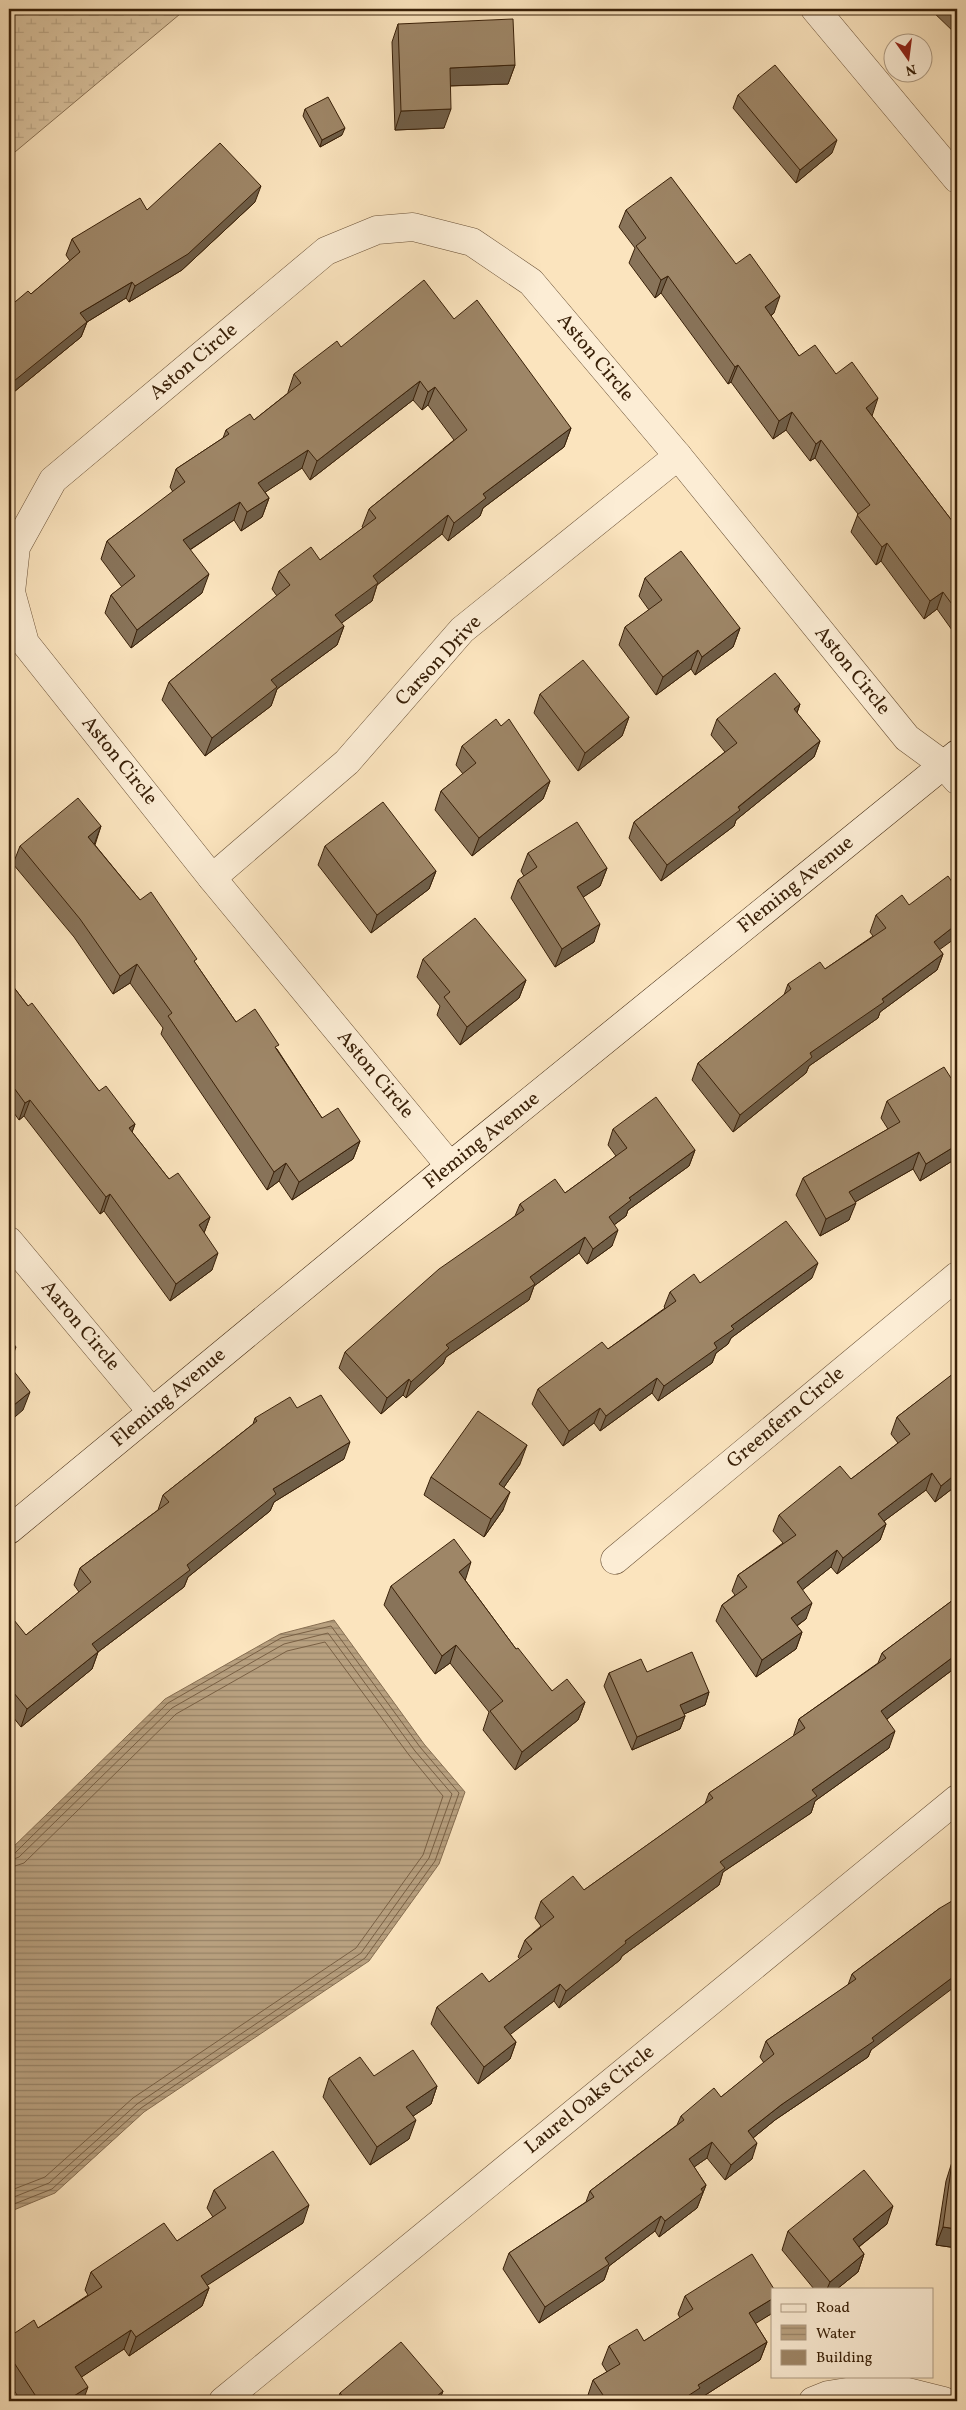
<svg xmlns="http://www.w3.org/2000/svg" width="966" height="2410" viewBox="0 0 966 2410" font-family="Vollkorn,serif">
	<defs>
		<pattern id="wetland-marsh" width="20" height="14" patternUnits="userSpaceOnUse" patternTransform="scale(1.25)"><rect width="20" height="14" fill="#dac39f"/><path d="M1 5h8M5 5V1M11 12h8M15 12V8" fill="none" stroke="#bca787"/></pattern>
		<pattern id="water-rules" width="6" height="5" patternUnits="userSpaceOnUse" patternTransform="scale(1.25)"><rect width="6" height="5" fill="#b9a180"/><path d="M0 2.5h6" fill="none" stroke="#978367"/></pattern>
	</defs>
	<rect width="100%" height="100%" fill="#fbe4be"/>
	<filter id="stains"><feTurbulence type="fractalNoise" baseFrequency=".004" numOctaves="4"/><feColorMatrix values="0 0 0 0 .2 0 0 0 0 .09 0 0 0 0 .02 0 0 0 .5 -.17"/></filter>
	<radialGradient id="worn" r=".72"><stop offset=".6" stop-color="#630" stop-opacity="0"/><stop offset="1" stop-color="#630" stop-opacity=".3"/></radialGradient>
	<path fill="url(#wetland-marsh)" stroke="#8a7254" d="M9 9H186L9 157Z"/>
	<path fill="url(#water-rules)" stroke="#866d50" d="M334 1620 424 1744 465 1792 439 1864 369 1961 144 2112 55 2193 9 2212V1851L165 1699 280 1634Z"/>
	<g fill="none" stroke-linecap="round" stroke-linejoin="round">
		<g stroke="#796044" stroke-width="1">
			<path d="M9 1855 14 1854 28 1840 168 1703 281 1638 331 1626 420 1747 459 1793 435 1861 365 1958 141 2108 52 2189 9 2206"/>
			<path d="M9 1861 19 1857 172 1708 284 1644 328 1633 415 1751 452 1794 429 1858 361 1953 137 2104 49 2183 9 2199"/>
			<path d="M9 1868 24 1863 176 1714 287 1651 325 1642 409 1755 443 1796 423 1855 356 1948 133 2098 45 2177 9 2191"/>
		</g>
		<defs>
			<g id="street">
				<path d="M815 9 957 179"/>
				<path d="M212 878 347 762 462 630 678 456"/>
				<path d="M450 1166 212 878 25 643 11 592 16 547 53 480 326 251 377 230 413 227 472 242 531 282 678 456 907 738 944 765 957 780"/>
				<path d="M9 1241 152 1412"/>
				<path d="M615 1560 957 1276"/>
				<path d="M223 2401 957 1799"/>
				<path d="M813 2401 828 2395 884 2386 944 2401"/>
			</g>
			<path id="secondary" d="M9 1530 450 1166 957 754"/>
		</defs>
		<use href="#street" stroke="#6a5136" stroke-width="29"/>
		<use href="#secondary" stroke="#392008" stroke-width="29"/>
		<use href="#street" stroke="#fcedd5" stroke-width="28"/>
		<use href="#secondary" stroke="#fcedd5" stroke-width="28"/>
	</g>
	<g fill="#887359" stroke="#392008">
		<path d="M930 9H957V35Z"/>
		<path d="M398 24 515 65 508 84 450 86 444 128 395 130 392 42Z"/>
		<path d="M738 95 832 153 796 183 733 108Z"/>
		<path d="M305 109 342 135 320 147 303 116Z"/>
		<path d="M255 202 182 270 129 302 126 298 87 322 81 337 9 396V307L31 294 70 261 66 255 72 239 147 210Z"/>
		<path d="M626 210 736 264 774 313 771 316 799 356 836 374 872 416 956 526H957V637L937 609 924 619 881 561 876 565 851 532 858 514 815 458 810 461 786 430 773 439 731 382 728 384 661 293 655 298 629 263 635 248 619 227Z"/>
		<path d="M454 319 571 428 564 447 483 508 480 516 448 541 442 534 377 585 372 601 341 623 344 626 337 645 277 689 271 706 205 756 162 700 169 682 277 596 272 589 279 571 320 560 363 528 362 527 369 509 454 440 428 405 422 410 413 400 310 480 302 468 265 492 269 498 262 517 241 531 234 520 190 550 202 593 131 648 105 613 111 595 122 587 101 559 107 541 173 492 170 487 176 469 223 438 226 430 254 420 288 393V392L294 374 341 347Z"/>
		<path d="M645 578 740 628 733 647 695 675 691 669 656 695 619 645 625 627 649 610 639 596Z"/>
		<path d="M540 694 629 717 622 736 578 771 534 713Z"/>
		<path d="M800 704 797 713 820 741 814 757 736 820 734 826 661 881 629 838 634 822 725 752 711 735 717 719Z"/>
		<path d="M501 726 550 781 543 799 472 856 435 810 441 791 463 774 456 765 462 746Z"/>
		<path d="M101 826 95 845 140 900 196 964 236 1022 277 1049 322 1118 360 1141 353 1159 292 1200 279 1181 267 1190 161 1034 163 1028 130 983 113 994 74 937 13 864 20 846Z"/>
		<path d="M325 846 436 871 429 889 371 933 318 865Z"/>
		<path d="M528 853 607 868 600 886 583 897 594 942 555 967 511 898 518 880 524 876 521 871Z"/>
		<path d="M876 915 940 950 943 954 937 970 880 1012 878 1018 809 1066 806 1073 733 1132 692 1080 698 1063 784 995 788 984 825 969 873 936 870 932Z"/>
		<path d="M423 959 526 980 519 998 460 1045 437 1015 440 1006 417 977Z"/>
		<path d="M9 981 28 1006 99 1091 135 1124 132 1132 169 1179 210 1217 204 1233 212 1270 170 1301 104 1211 100 1214 24 1116 19 1120 9 1106Z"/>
		<path d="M887 1101 957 1158 920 1181 913 1169 855 1202 849 1220 820 1236 796 1195 803 1178 888 1129 881 1118Z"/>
		<path d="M613 1129 695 1150 689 1166 628 1210 626 1216 614 1225 612 1246 587 1264 579 1253 534 1286 529 1300 446 1357 443 1364 406 1398 403 1395 381 1414 339 1368 345 1352 515 1216 520 1204 565 1193 616 1156 608 1145Z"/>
		<path d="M812 1278 731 1338 728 1344 716 1353 712 1363 658 1401 652 1393 600 1431 594 1423 563 1446 532 1404 538 1389 608 1349 665 1308 664 1307 670 1292 700 1283Z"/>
		<path d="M957 1368V1485L935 1502 926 1490 884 1521 886 1524 880 1540 837 1574 831 1567 802 1590 806 1619 797 1626 802 1632 796 1649 756 1677 716 1621 722 1605 735 1595 732 1591 738 1575 783 1543 773 1531 779 1515 851 1479 898 1443 891 1434 897 1417 951 1376 953 1372Z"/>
		<path d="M297 1408 344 1459 274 1502 270 1511 188 1577 184 1587 98 1652 92 1669 21 1727 9 1712V1623L26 1635 79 1592 74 1585 80 1568 158 1510 163 1495 253 1424 255 1418Z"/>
		<path d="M520 1464 504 1487 503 1510 484 1537 424 1495 431 1477Z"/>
		<path d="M465 1580 516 1649 552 1691 585 1702 578 1720 515 1770 483 1730 489 1712 450 1663 435 1674 384 1605 391 1586Z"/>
		<path d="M957 1597V1680L951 1671 887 1719 889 1748 815 1801 811 1813 723 1872 719 1885 622 1956 620 1960 559 2008 554 2001 510 2034 516 2042 510 2059 478 2084 431 2024 437 2007 489 1982 520 1959 518 1957 525 1940 541 1926 535 1918 541 1901 584 1890 705 1804 709 1793 793 1737 799 1719 878 1663 882 1653Z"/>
		<path d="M647 1672 709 1692 705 1705 684 1714 685 1716 680 1729 632 1750 604 1686 609 1673Z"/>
		<path d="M940 1908 871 2050 868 2057 775 2120 753 2138 752 2159 725 2180 707 2158 694 2167 706 2185 697 2208 659 2237 655 2231 609 2266 604 2280 539 2323 503 2269 509 2253 586 2202 590 2191 677 2125 681 2116 721 2097 764 2063 760 2057 766 2041 848 1985 852 1974Z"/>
		<path d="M374 2076 437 2086 431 2104 413 2116 409 2139 370 2165 323 2097 329 2078Z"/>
		<path d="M952 2162 957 2248 936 2245 946 2181Z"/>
		<path d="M214 2190 303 2223 207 2285 209 2288 202 2306 129 2356 124 2349 81 2377 83 2401H21L9 2383V2337L38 2328 88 2295 85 2290 91 2272 177 2241 213 2217 207 2208Z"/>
		<path d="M887 2224 859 2247 864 2254 858 2272 837 2289H814L782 2250 788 2231Z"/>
		<path d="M772 2289V2310L771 2314 755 2323 767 2342 760 2360 696 2401H589L587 2398 593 2380 607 2372 602 2364 609 2346 644 2341 680 2318 678 2314 685 2296Z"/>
		<path d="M443 2391 439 2401H337L340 2393Z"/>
	</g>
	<g fill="#6f5e48" stroke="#392008">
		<path d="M585 9H634L633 11 584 13Z"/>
		<path d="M515 65 508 84 443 86 450 68Z"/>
		<path d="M451 109 444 128 395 130 401 111Z"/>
		<path d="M345 128 342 135 320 147 322 140Z"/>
		<path d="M837 140 832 153 796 183 800 170Z"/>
		<path d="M261 186 255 202 182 270 129 302 135 286Z"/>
		<path d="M668 276 661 293 655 298 661 280Z"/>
		<path d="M132 282 126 298 87 322 81 337 9 396V385L80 313Z"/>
		<path d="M780 296 774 313 758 325 765 307Z"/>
		<path d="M738 365 731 382 728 384 735 367Z"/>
		<path d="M420 381 413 400 310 480 317 461Z"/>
		<path d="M435 387 428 405 422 410 428 392Z"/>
		<path d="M878 398 872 416 866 408Z"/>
		<path d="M792 412 786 430 773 439 779 421Z"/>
		<path d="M571 428 564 447 483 508 480 516 448 541 454 523 483 494Z"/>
		<path d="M821 440 815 458 810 461 816 444Z"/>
		<path d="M308 450 302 468 252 501 258 483Z"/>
		<path d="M269 498 262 517 241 531 247 512Z"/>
		<path d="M240 502 234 520 176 559 183 540Z"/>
		<path d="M448 515 442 534 377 585 372 601 328 633 335 615 373 576Z"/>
		<path d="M887 543 881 561 876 565 882 547Z"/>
		<path d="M209 574 202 593 131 648 137 630Z"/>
		<path d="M943 592 937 609 924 619 930 601Z"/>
		<path d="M344 626 337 645 277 689 271 706 205 756 212 738 271 680Z"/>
		<path d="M740 628 733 647 695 675 702 657Z"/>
		<path d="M698 650 691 669 656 695 663 677Z"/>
		<path d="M800 704 794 720V709Z"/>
		<path d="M629 717 622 736 578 771 585 753Z"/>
		<path d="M820 741 814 757 736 820 734 826 661 881 667 865Z"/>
		<path d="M550 781 543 799 472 856 479 838Z"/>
		<path d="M101 826 94 845 88 837Z"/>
		<path d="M607 868 600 886 570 906 577 887Z"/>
		<path d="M436 871 429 889 371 933 377 915Z"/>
		<path d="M600 924 594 942 555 967 562 949Z"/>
		<path d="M957 924V937L928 958 934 942Z"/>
		<path d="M943 954 937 970 880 1012 878 1018 809 1066 806 1073 733 1132 740 1115 810 1053Z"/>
		<path d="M137 964 130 983 113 994 120 976Z"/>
		<path d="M526 980 519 998 460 1045 467 1027Z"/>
		<path d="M30 1100 24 1116 19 1120 25 1103Z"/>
		<path d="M135 1124 129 1140V1128Z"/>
		<path d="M360 1141 353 1159 292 1200 299 1182Z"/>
		<path d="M957 1145V1158L920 1181 926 1164Z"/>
		<path d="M695 1150 689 1166 628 1210 626 1216 603 1233 609 1217 629 1198Z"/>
		<path d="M919 1152 913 1169 843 1209 849 1192Z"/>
		<path d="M286 1163 279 1181 267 1190 274 1172Z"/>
		<path d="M110 1194 104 1211 100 1214 106 1197Z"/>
		<path d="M856 1203 849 1220 820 1236 826 1219Z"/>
		<path d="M210 1217 204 1233 199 1225Z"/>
		<path d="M618 1230 612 1246 587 1264 593 1249Z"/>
		<path d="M585 1237 579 1253 534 1286 529 1300 446 1357 443 1364 406 1398 411 1382 446 1345 530 1277Z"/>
		<path d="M218 1253 212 1270 170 1301 176 1284Z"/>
		<path d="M818 1263 812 1278 731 1338 728 1344 716 1353 712 1363 658 1401 664 1386 714 1343 731 1326Z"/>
		<path d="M16 1347 9 1365V1366V1353Z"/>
		<path d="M657 1378 652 1393 600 1431 606 1416Z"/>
		<path d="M409 1379 403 1395 381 1414 387 1398Z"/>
		<path d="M30 1392 23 1410 9 1422V1409Z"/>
		<path d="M600 1408 594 1423 563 1446 569 1431Z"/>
		<path d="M350 1442 344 1459 274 1502 270 1511 188 1577 184 1587 86 1661 92 1644 187 1565 273 1489Z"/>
		<path d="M527 1445 520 1464 493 1503 499 1484Z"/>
		<path d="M957 1451V1463L952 1455Z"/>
		<path d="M932 1473 926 1490 872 1530 878 1514Z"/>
		<path d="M957 1473V1485L935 1502 941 1486Z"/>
		<path d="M510 1492 503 1510 484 1537 491 1519Z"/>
		<path d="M886 1524 880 1540 837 1574 843 1558Z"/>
		<path d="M837 1550 831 1567 791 1599 797 1582Z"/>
		<path d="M471 1562 465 1581 459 1572Z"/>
		<path d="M812 1603 806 1619 785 1634 791 1618Z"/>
		<path d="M802 1632 796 1649 756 1677 762 1660Z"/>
		<path d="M456 1645 450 1663 435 1674 442 1656Z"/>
		<path d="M98 1652 92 1669 21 1727 27 1709Z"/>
		<path d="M957 1654 951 1671 875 1728 881 1711Z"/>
		<path d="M709 1692 705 1705 675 1718 680 1705Z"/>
		<path d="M585 1702 578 1720 515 1770 522 1752Z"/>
		<path d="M685 1716 680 1729 632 1750 637 1737Z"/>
		<path d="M895 1731 889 1748 815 1801 811 1813 723 1872 719 1885 622 1956 620 1960 559 2008 566 1991 720 1862 812 1790Z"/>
		<path d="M957 1974V1985L871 2050 868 2057 775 2120 742 2147 748 2131 781 2105Z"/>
		<path d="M560 1984 554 2001 498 2044 504 2027Z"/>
		<path d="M516 2042 510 2059 478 2084 484 2067Z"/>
		<path d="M437 2086 431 2104 400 2125 406 2107Z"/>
		<path d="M416 2120 409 2139 370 2165 377 2147Z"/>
		<path d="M712 2142 707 2158 684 2174 689 2159Z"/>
		<path d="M757 2143 752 2159 725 2180 731 2165Z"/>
		<path d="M706 2185 697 2208 659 2237 665 2221Z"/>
		<path d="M309 2205 303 2223 194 2294 201 2276Z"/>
		<path d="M893 2206 887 2224 846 2257 853 2239Z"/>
		<path d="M661 2216 655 2231 609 2266 604 2280 539 2323 545 2307 605 2258Z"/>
		<path d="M943 2227 957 2229V2248L936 2245Z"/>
		<path d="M864 2254 858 2272 837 2289H827L830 2282Z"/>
		<path d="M209 2288 202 2306 129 2356 136 2337Z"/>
		<path d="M772 2299V2310L771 2314 742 2332 749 2313Z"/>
		<path d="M131 2330 124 2349 68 2386 75 2367Z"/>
		<path d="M767 2342 760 2360 696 2401H680L698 2385Z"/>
		<path d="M88 2387 83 2401H66Z"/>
		<path d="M443 2391 439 2401H431Z"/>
	</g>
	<g fill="#9e8667" stroke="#392008">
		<path d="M948 9H957V18Z"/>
		<path d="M513 19 515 65 450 68 451 109 401 111 398 24Z"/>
		<path d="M775 65 837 140 800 170 738 95Z"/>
		<path d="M328 97 345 128 322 140 305 109Z"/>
		<path d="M220 143 261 186 188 254 135 286 132 282 80 313 87 322 9 385V307L28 291 31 294 80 252 72 239 140 198 147 210Z"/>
		<path d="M671 177 736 264 750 254 780 296 765 307 799 356 815 345 836 374 852 362 878 398 866 408 956 526H957V611L943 592 930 601 887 543 882 547 857 515 870 505 821 440 816 444 792 412 779 421 738 365 735 367 668 276 661 280 636 246 646 238 626 210Z"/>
		<path d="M424 280 454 319 477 300 571 428 483 494 486 498 454 523 448 515 373 576 378 583 335 615 344 626 271 680 277 687 212 738 169 682 290 585 279 571 311 547 320 560 376 518 369 509 467 430 435 387 428 392 420 381 317 461 308 450 258 483 269 498 247 512 240 502 183 540 209 574 137 630 111 595 135 576 107 541 185 482 176 469 229 434 226 430 250 414 254 420 301 383 294 374 337 341 341 347Z"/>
		<path d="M681 551 740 628 702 657 698 650 663 677 625 627 662 600 645 578Z"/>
		<path d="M583 660 629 717 585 753 540 694Z"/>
		<path d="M775 673 800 704 794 709 820 741 738 807 740 810 667 865 634 822 737 743 717 719Z"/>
		<path d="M496 719 501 726 509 719 550 781 479 838 441 791 476 763 462 746Z"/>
		<path d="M78 798 101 826 88 837 140 900 151 892 197 959 194 961 236 1022 255 1009 279 1045 275 1047 322 1118 338 1108 360 1141 299 1182 286 1163 274 1172 168 1016 172 1013 137 964 120 976 80 919 20 846Z"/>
		<path d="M383 802 436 871 377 915 325 846Z"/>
		<path d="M577 822 607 868 577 887 600 924 562 949 518 880 537 867 528 853Z"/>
		<path d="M948 876 957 889V924L934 942 943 954 882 999 884 1002 810 1053 812 1057 740 1115 698 1063 791 989 788 984 820 962 825 969 886 928 876 915 902 895 909 905Z"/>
		<path d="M475 918 526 980 467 1027 444 997 450 992 423 959Z"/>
		<path d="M9 981 28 1006 32 1003 99 1091 106 1086 135 1124 129 1128 169 1179 178 1173 210 1217 199 1225 218 1253 176 1284 110 1194 106 1197 30 1100 25 1103 9 1081Z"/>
		<path d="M944 1067 951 1078 957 1073V1145L926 1164 919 1152 849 1192 856 1203 826 1219 803 1178 900 1122 887 1101Z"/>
		<path d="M656 1097 695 1150 629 1198 631 1200 609 1217 618 1230 593 1249 585 1237 530 1277 535 1284 446 1345 449 1348 411 1382 409 1379 387 1398 345 1352 439 1269 524 1210 520 1204 555 1179 565 1193 627 1148 613 1129Z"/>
		<path d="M786 1221 818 1263 731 1326 734 1329 714 1343 717 1348 664 1386 657 1378 606 1416 600 1408 569 1431 538 1389 602 1342 608 1349 676 1301 670 1292 694 1274 700 1283Z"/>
		<path d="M9 1338 16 1347 9 1353Z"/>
		<path d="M9 1365 30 1392 9 1409Z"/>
		<path d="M957 1368V1451L952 1455 957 1461V1473L941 1486 932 1473 878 1514 886 1524 843 1558 837 1550 797 1582 812 1603 791 1618 802 1632 762 1660 722 1605 747 1587 738 1575 796 1535 779 1515 840 1466 851 1479 910 1434 897 1417 954 1373 953 1372Z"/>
		<path d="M321 1395 350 1442 273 1489 276 1494 187 1565 190 1570 92 1644 98 1652 27 1709 9 1687V1623L14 1620 26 1635 91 1582 80 1568 169 1502 163 1495 257 1421 255 1418 290 1397 297 1408Z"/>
		<path d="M478 1411 527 1445 499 1484 510 1492 491 1519 431 1477Z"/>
		<path d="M454 1539 471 1562 459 1572 516 1649 518 1648 552 1691 567 1679 585 1702 522 1752 490 1711 503 1701 456 1645 442 1656 391 1586Z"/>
		<path d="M957 1597V1654L881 1711 895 1731 812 1790 817 1796 720 1862 725 1868 625 1941 626 1943 566 1991 560 1984 504 2027 516 2042 484 2067 437 2007 482 1973 489 1982 532 1949 525 1940 554 1917 541 1901 573 1876 584 1890 713 1798 709 1793 805 1728 799 1719 886 1658 882 1653Z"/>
		<path d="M692 1652 709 1692 680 1705 685 1716 637 1737 609 1673 641 1659 647 1672Z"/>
		<path d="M957 1898V1974L872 2038 874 2041 781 2105 748 2131 757 2143 731 2165 712 2142 689 2159 706 2185 701 2189 703 2192 665 2221 661 2216 605 2258 609 2264 545 2307 509 2253 594 2197 590 2191 684 2120 681 2116 714 2088 721 2097 774 2054 766 2041 856 1979 852 1974 940 1908Z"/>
		<path d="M413 2050 437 2086 406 2107 416 2120 377 2147 329 2078 360 2057 374 2076Z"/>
		<path d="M273 2151 309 2205 201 2276 209 2288 136 2337 131 2330 75 2367 88 2387 66 2401H39L9 2355V2337L34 2320 38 2328 102 2287 91 2272 164 2223 177 2241 226 2208 214 2190Z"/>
		<path d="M952 2162 957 2163V2229L943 2227Z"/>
		<path d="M864 2170 893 2206 853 2239 864 2254 830 2282 788 2231Z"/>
		<path d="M752 2254 774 2289H772V2299L749 2313 767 2342 698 2385 700 2388 680 2401H607L593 2380 620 2364 609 2346 637 2329 644 2341 693 2309 685 2296Z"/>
		<path d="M401 2342 443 2391 431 2401H347L340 2393Z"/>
	</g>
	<g text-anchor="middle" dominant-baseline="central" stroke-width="4.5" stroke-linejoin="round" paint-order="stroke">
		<g font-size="20" fill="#392008" stroke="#fcedd5">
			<text transform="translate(595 358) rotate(50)">Aston Circle</text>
			<text transform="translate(194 362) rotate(-40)">Aston Circle</text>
			<text transform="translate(439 661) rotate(-47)">Carson Drive</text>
			<text transform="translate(852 671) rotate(51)">Aston Circle</text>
			<text transform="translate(119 761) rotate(51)">Aston Circle</text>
			<text transform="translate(796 885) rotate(-39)">Fleming Avenue</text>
			<text transform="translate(375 1075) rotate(50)">Aston Circle</text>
			<text transform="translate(482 1141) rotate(-39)">Fleming Avenue</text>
			<text transform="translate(80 1326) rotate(50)">Aaron Circle</text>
			<text transform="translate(169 1398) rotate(-40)">Fleming Avenue</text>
			<text transform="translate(786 1418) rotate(-40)">Greenfern Circle</text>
			<text transform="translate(590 2100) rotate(-39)">Laurel Oaks Circle</text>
		</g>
	</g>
	<rect width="966" height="2410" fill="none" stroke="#fbe4be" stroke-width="30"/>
	<rect x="10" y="10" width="946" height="2390" fill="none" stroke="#392008" stroke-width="2.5"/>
	<rect x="15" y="15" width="936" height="2380" fill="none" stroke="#392008"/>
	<rect x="771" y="2288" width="162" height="90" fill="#fcedd5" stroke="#ae9b83"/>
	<rect x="781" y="2304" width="25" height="8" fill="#fcedd5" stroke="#ae9b83"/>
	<text x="816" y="2312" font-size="15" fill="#392008">Road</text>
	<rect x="781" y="2325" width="25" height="15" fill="url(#water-rules)" stroke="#ae9b83"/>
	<text x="816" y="2338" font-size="15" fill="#392008">Water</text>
	<rect x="781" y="2350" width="25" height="15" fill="#9e8667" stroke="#ae9b83"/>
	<text x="816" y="2362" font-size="15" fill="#392008">Building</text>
	<g transform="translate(908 58) rotate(166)"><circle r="24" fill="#fcedd5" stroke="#ae9b83"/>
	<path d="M0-4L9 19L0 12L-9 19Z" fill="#8f2418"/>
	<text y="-8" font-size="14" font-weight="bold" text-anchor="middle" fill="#392008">N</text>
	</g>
	<rect width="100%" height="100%" filter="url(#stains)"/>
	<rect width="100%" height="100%" fill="url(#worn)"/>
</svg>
